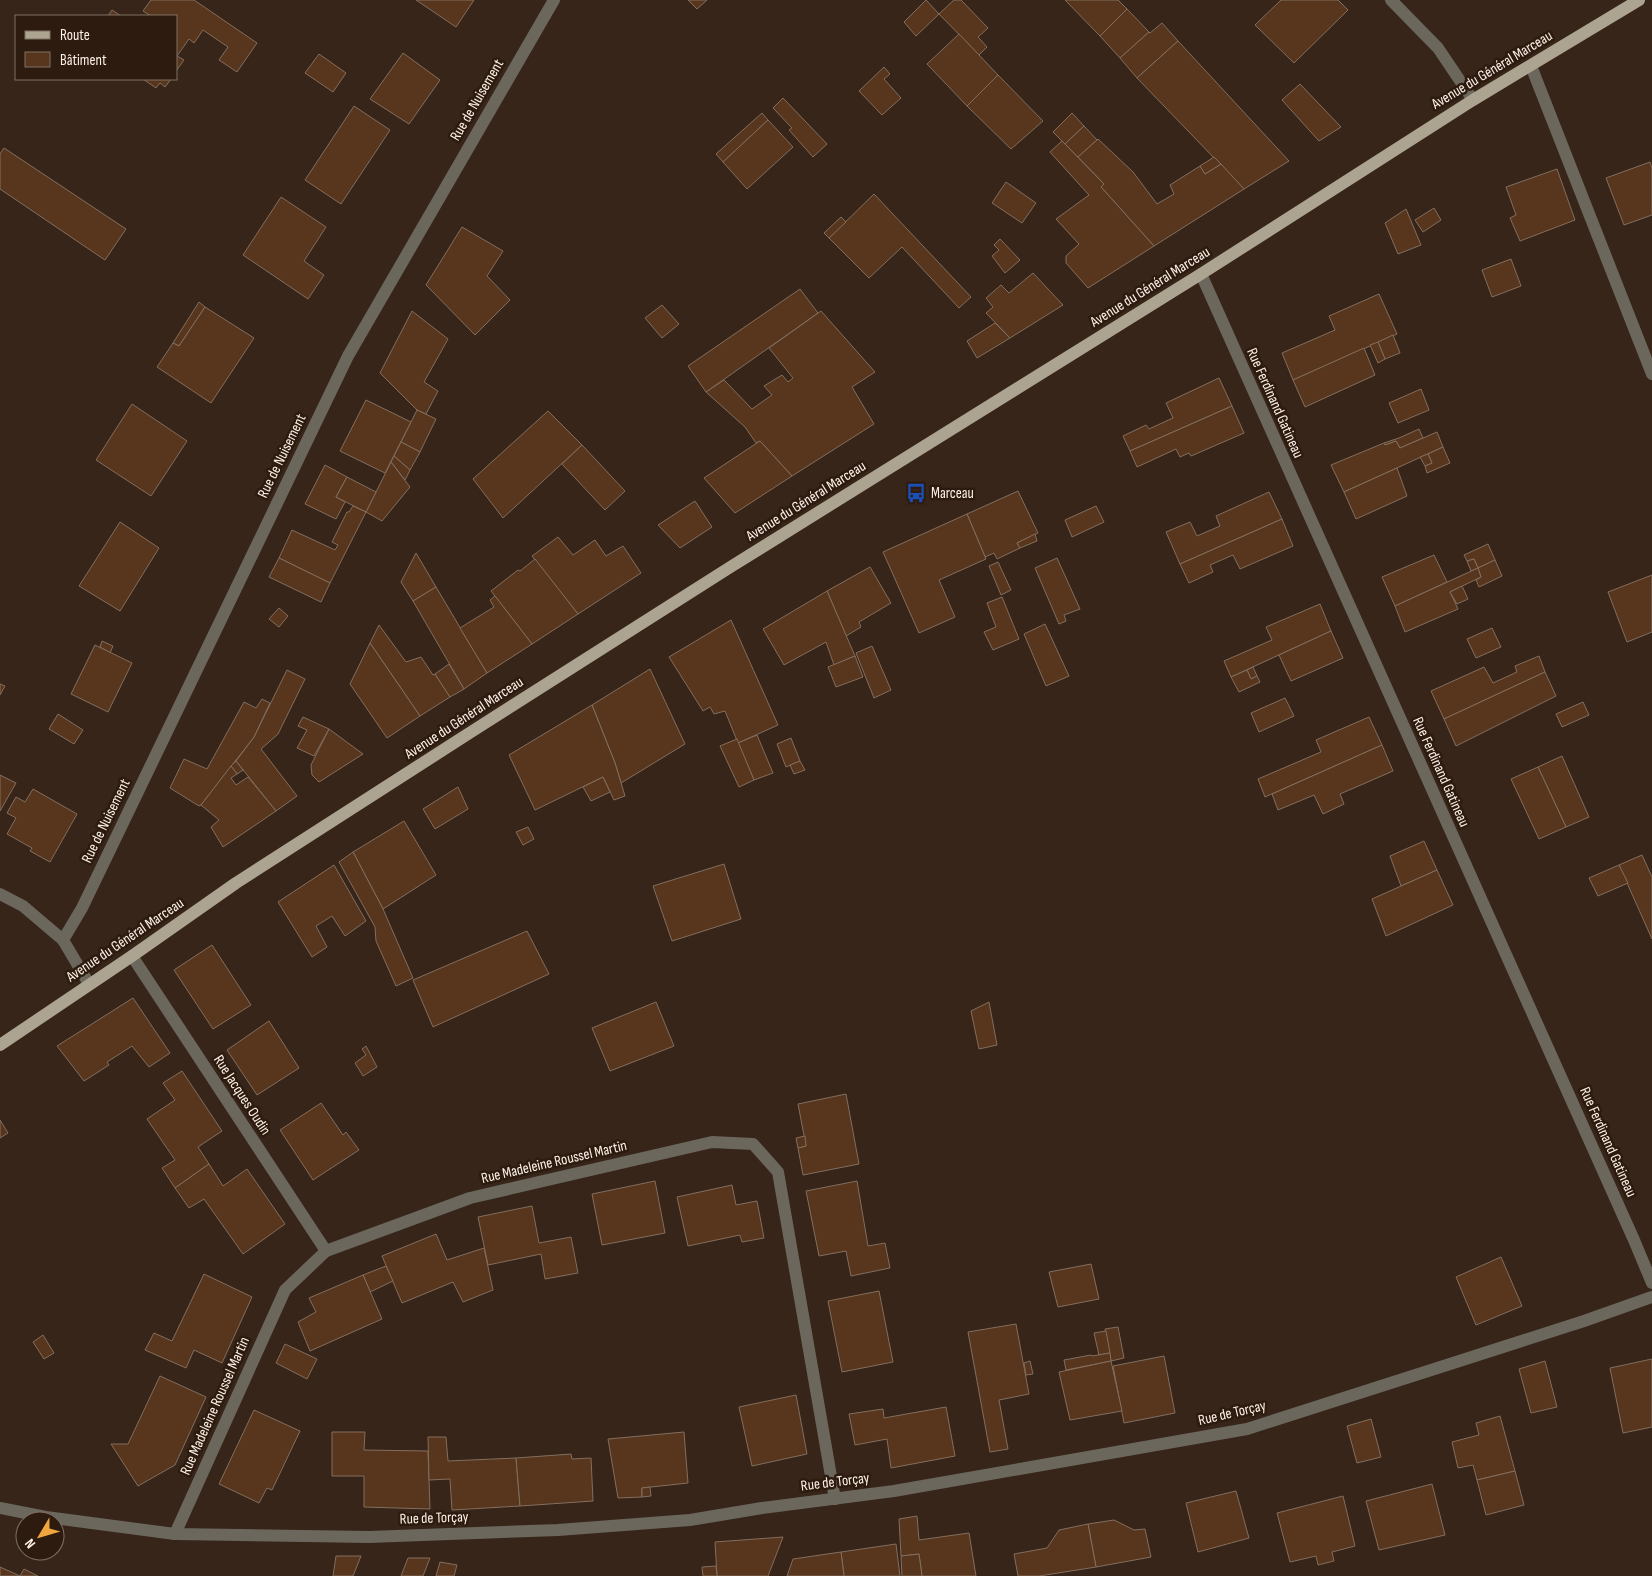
<svg xmlns="http://www.w3.org/2000/svg" width="1652" height="1576" viewBox="0 0 1652 1576" font-family="'Sofia Sans Condensed',sans-serif">
	<rect width="100%" height="100%" fill="#362518"/>
	<g fill="#57361d" stroke="#836e5f">
		<path d="M151 0H194L257 43 237 72 219 60 228 47 203 30 194 43 189 39 177 56 184 60 176 71V16H151L143 11Z"/>
		<path d="M416 0H474L456 27Z"/>
		<path d="M688 0H707L697 9Z"/>
		<path d="M926 0 939 14 916 36 904 22Z"/>
		<path d="M954 0H961L988 28 978 37 987 47 979 55 939 14Z"/>
		<path d="M1065 0H1118L1127 9 1100 36Z"/>
		<path d="M1281 0H1338L1348 10 1294 63 1255 25Z"/>
		<path d="M1127 9 1149 32 1120 58 1100 36Z"/>
		<path d="M112 10 121 16H108Z"/>
		<path d="M1162 23 1178 41 1137 78 1120 58 1149 32 1150 33Z"/>
		<path d="M959 34 998 75 967 106 927 64Z"/>
		<path d="M1178 41 1289 161 1244 189 1137 78Z"/>
		<path d="M403 53 440 80 409 124 370 99Z"/>
		<path d="M319 54 346 73 333 92 305 73Z"/>
		<path d="M884 67 890 74 884 79 901 98 882 115 859 91Z"/>
		<path d="M998 75 1043 121 1011 149 967 106Z"/>
		<path d="M143 79H171L165 87 160 83 156 88Z"/>
		<path d="M1300 84 1341 127 1319 141 1282 100Z"/>
		<path d="M783 98 827 144 813 157 789 130 792 128 773 108Z"/>
		<path d="M354 106 390 130 341 204 305 180Z"/>
		<path d="M762 113 768 120 723 162 716 154Z"/>
		<path d="M1072 113 1084 126 1065 144 1053 132Z"/>
		<path d="M768 120 793 147 747 189 723 162Z"/>
		<path d="M1084 126 1097 140 1078 157 1065 144Z"/>
		<path d="M1098 139 1133 172 1157 204 1174 194 1170 185 1200 166 1205 174 1221 164 1244 189 1154 246 1101 187 1104 184 1078 157Z"/>
		<path d="M1062 141 1104 184 1101 187 1154 246 1088 288 1066 263V256L1079 244 1056 219 1089 195 1050 152Z"/>
		<path d="M4 148 126 229 105 260 0 189V154Z"/>
		<path d="M1214 157 1221 164 1205 174 1200 166Z"/>
		<path d="M1650 162 1652 168V215L1624 225 1606 178Z"/>
		<path d="M1557 169 1575 220 1520 241 1510 218 1516 215 1506 187Z"/>
		<path d="M1006 182 1036 203 1022 223 992 203Z"/>
		<path d="M874 194 971 297 959 308 902 247 869 278 829 238Z"/>
		<path d="M281 197 326 227 304 261 324 275 308 299 243 255Z"/>
		<path d="M1434 208 1441 220 1423 232 1415 220Z"/>
		<path d="M1406 209 1421 245 1398 254 1385 223Z"/>
		<path d="M841 217 846 222 829 238 824 233Z"/>
		<path d="M462 227 503 251 487 276 510 300 475 335 426 285Z"/>
		<path d="M1000 239 1020 260 1005 273 992 256 999 250 994 245Z"/>
		<path d="M1511 259 1521 286 1492 297 1482 270Z"/>
		<path d="M1033 273 1063 305 1010 338 986 313 993 307 986 298 1001 285 1009 293Z"/>
		<path d="M800 289 818 313 706 392 688 366Z"/>
		<path d="M1379 294 1397 334 1293 380 1282 353 1335 330 1329 316Z"/>
		<path d="M199 302 205 307 179 346 173 343Z"/>
		<path d="M662 305 679 324 662 338 645 318Z"/>
		<path d="M205 307 254 338 211 403 157 367 173 343 179 346Z"/>
		<path d="M412 311 448 339 424 382 438 391 426 414 417 410 380 373Z"/>
		<path d="M821 311 875 372 852 387 874 424 792 476 760 441 756 443 745 427 706 392 724 380 752 409 772 395 764 386 782 375 788 382 793 378 769 348Z"/>
		<path d="M995 323 1010 338 977 358 967 341Z"/>
		<path d="M1393 335 1400 353 1385 359 1378 342Z"/>
		<path d="M1378 342 1385 359 1378 363 1370 345Z"/>
		<path d="M1364 348 1375 375 1305 407 1293 380Z"/>
		<path d="M1219 378 1232 406 1130 451 1123 436 1146 425 1149 429 1173 418 1166 403Z"/>
		<path d="M1421 389 1429 410 1398 423 1389 403Z"/>
		<path d="M366 400 411 422 385 473 340 451Z"/>
		<path d="M132 404 187 441 151 496 96 460Z"/>
		<path d="M1232 406 1244 433 1191 456 1189 453 1180 457 1176 449 1137 467 1130 451Z"/>
		<path d="M417 410 436 419 420 452 401 442Z"/>
		<path d="M548 411 582 445 503 518 473 479Z"/>
		<path d="M1419 429 1423 438 1400 448 1396 441 1385 445 1384 443 1399 438Z"/>
		<path d="M1437 432 1443 447 1344 492 1331 465 1384 443 1385 445 1396 441 1400 448Z"/>
		<path d="M760 441 792 476 735 513 704 478Z"/>
		<path d="M401 442 420 452 410 470 394 456Z"/>
		<path d="M582 445 625 491 605 510 562 464Z"/>
		<path d="M1443 447 1450 463 1427 473 1425 466 1432 463 1428 454Z"/>
		<path d="M1428 454 1432 463 1425 466 1420 457Z"/>
		<path d="M394 456 410 470 405 480 391 462Z"/>
		<path d="M391 462 410 487 382 521 366 512Z"/>
		<path d="M325 465 347 477 336 497 345 502 336 519 305 504Z"/>
		<path d="M1397 468 1407 496 1356 519 1344 492Z"/>
		<path d="M347 477 376 492 366 512 336 497Z"/>
		<path d="M1018 491 1038 533 1017 543 1020 548 997 559 994 553 985 557 967 514Z"/>
		<path d="M1269 492 1282 519 1180 564 1166 532 1190 522 1197 536 1220 526 1216 516Z"/>
		<path d="M695 501 712 527 680 548 658 525Z"/>
		<path d="M353 506 366 512 330 583 279 558 292 530 335 550 338 545 332 542 347 512H349Z"/>
		<path d="M1096 506 1104 522 1072 537 1065 520Z"/>
		<path d="M967 514 986 559 939 580 955 617 919 633 883 552Z"/>
		<path d="M1282 519 1293 546 1240 569 1233 555 1210 565 1213 572 1189 583 1180 564Z"/>
		<path d="M120 522 159 548 120 611 79 586Z"/>
		<path d="M1035 534 1037 541 1020 548 1017 543Z"/>
		<path d="M558 537 573 555 595 540 606 556 623 546 641 573 578 614 532 556Z"/>
		<path d="M1488 544 1495 560 1478 568 1474 559 1467 561 1464 555Z"/>
		<path d="M416 553 436 587 413 601 401 582Z"/>
		<path d="M1434 555 1447 582 1395 606 1382 577Z"/>
		<path d="M279 558 330 583 321 602 269 577Z"/>
		<path d="M1057 558 1080 609 1064 615 1066 621 1059 624 1035 568Z"/>
		<path d="M535 559 578 614 532 644 491 591 518 570 520 571Z"/>
		<path d="M1474 559 1478 568 1471 571 1467 561Z"/>
		<path d="M1495 560 1502 576 1479 587 1476 580 1481 577 1478 568Z"/>
		<path d="M998 562 1011 590 1001 595 989 566Z"/>
		<path d="M870 567 891 603 859 622 861 627 846 636 827 591Z"/>
		<path d="M1478 568 1481 577 1450 592 1458 609 1405 632 1395 606Z"/>
		<path d="M1652 575V632L1627 642 1608 592Z"/>
		<path d="M1462 586 1468 599 1457 604 1450 592Z"/>
		<path d="M436 587 487 673 464 689 413 601Z"/>
		<path d="M827 591 855 656 834 665 826 642 784 665 763 629Z"/>
		<path d="M495 596 532 644 487 673 460 628 494 607 490 600Z"/>
		<path d="M1002 597 1019 639 993 650 984 632 996 627 987 603Z"/>
		<path d="M1320 604 1331 631 1231 677 1224 661 1272 640 1266 627Z"/>
		<path d="M279 608 288 616 279 627 269 619Z"/>
		<path d="M731 620 778 725 738 743 725 711 714 714 710 707 703 711 669 657Z"/>
		<path d="M1045 624 1069 676 1046 686 1024 634Z"/>
		<path d="M379 625 406 662 421 657 433 675 435 674 450 697 420 716 370 643Z"/>
		<path d="M1492 628 1501 647 1476 658 1467 639Z"/>
		<path d="M1331 631 1343 658 1291 681 1279 655Z"/>
		<path d="M102 641 113 646 110 653 100 647Z"/>
		<path d="M370 643 420 716 387 738 350 684Z"/>
		<path d="M95 645 132 663 108 712 71 694Z"/>
		<path d="M872 646 891 690 874 698 856 653Z"/>
		<path d="M855 656 863 677 836 687 828 667Z"/>
		<path d="M1539 656 1545 672 1444 719 1431 691 1484 667 1493 683 1517 672 1515 666Z"/>
		<path d="M449 664 464 689 450 697 435 674Z"/>
		<path d="M1253 667 1257 676 1251 679 1247 670Z"/>
		<path d="M650 669 685 744 621 783 615 763 592 705Z"/>
		<path d="M287 670 305 679 278 734 261 749 297 796 276 811 236 761 254 737Z"/>
		<path d="M1247 670 1251 679 1257 676 1260 682 1239 692 1231 677Z"/>
		<path d="M1545 672 1556 696 1456 746 1444 719Z"/>
		<path d="M0 684 5 686 0 695Z"/>
		<path d="M1285 698 1294 716 1259 732 1251 713Z"/>
		<path d="M262 699 270 703 254 737 201 805 199 806 170 788 184 759 207 769 244 702 256 708Z"/>
		<path d="M1583 702 1589 715 1562 727 1556 714Z"/>
		<path d="M592 705 615 763 625 796 614 800 603 777 535 810 509 755Z"/>
		<path d="M58 714 83 730 74 744 49 729Z"/>
		<path d="M303 717 329 729 314 756 297 748 307 730 298 726Z"/>
		<path d="M1369 717 1382 745 1265 797 1258 779 1321 752 1316 740Z"/>
		<path d="M329 729 363 754 319 782 312 775 311 765Z"/>
		<path d="M757 735 773 773 754 780 738 743Z"/>
		<path d="M791 738 800 761 786 767 777 744Z"/>
		<path d="M737 739 754 780 739 787 720 746Z"/>
		<path d="M1382 745 1393 771 1340 794 1344 804 1323 814 1314 795 1278 810 1272 794Z"/>
		<path d="M1562 756 1589 817 1566 827 1538 767Z"/>
		<path d="M236 761 243 770 237 774 231 766Z"/>
		<path d="M800 761 805 770 794 774 790 765Z"/>
		<path d="M231 766 237 774 231 778 236 785 248 777 276 811 223 847 211 827 219 820 201 805Z"/>
		<path d="M1538 767 1566 827 1539 839 1511 779Z"/>
		<path d="M0 775 16 783 0 811Z"/>
		<path d="M603 777 610 792 591 801 583 787Z"/>
		<path d="M458 787 468 809 435 829 423 809Z"/>
		<path d="M33 789 77 814 50 862 30 851 32 848 7 834 16 818 7 813 16 797 25 802Z"/>
		<path d="M404 821 436 875 383 909 353 852Z"/>
		<path d="M528 827 534 839 523 845 516 832Z"/>
		<path d="M1424 841 1437 870 1401 886 1390 856Z"/>
		<path d="M353 852 383 909 413 978 396 986 376 941 375 927 339 862Z"/>
		<path d="M1642 855 1652 877V939L1619 865Z"/>
		<path d="M724 864 741 919 672 941 653 886Z"/>
		<path d="M334 865 366 921 345 936 332 916 316 926 327 947 312 957 278 902Z"/>
		<path d="M1619 865 1628 883 1598 896 1589 878Z"/>
		<path d="M1437 870 1453 905 1386 936 1372 899Z"/>
		<path d="M527 931 549 974 433 1027 413 980Z"/>
		<path d="M212 945 251 1005 213 1029 174 970Z"/>
		<path d="M133 998 170 1053 149 1067 132 1046 107 1062 109 1065 84 1081 57 1046Z"/>
		<path d="M656 1002 674 1046 610 1071 592 1028Z"/>
		<path d="M989 1002 997 1045 979 1049 971 1011Z"/>
		<path d="M269 1021 299 1068 257 1095 227 1050Z"/>
		<path d="M366 1046 377 1067 363 1076 355 1063 366 1055 362 1049Z"/>
		<path d="M182 1071 222 1131 198 1147 209 1164 175 1188 162 1168 175 1160 147 1119 175 1100 163 1083Z"/>
		<path d="M846 1094 859 1164 803 1175 798 1148 806 1146 798 1104Z"/>
		<path d="M321 1103 343 1135 346 1132 359 1150 313 1180 280 1130Z"/>
		<path d="M0 1120 8 1133 0 1138Z"/>
		<path d="M805 1136 806 1146 798 1148 796 1138Z"/>
		<path d="M209 1164 223 1186 247 1169 285 1224 243 1254 204 1199 189 1208 175 1188Z"/>
		<path d="M655 1181 665 1233 602 1245 592 1194Z"/>
		<path d="M857 1181 868 1246 885 1243 890 1268 851 1276 846 1251 819 1256 806 1191Z"/>
		<path d="M732 1185 736 1205 757 1201 764 1238 742 1242 740 1235 688 1246 677 1197Z"/>
		<path d="M532 1206 539 1243 571 1237 578 1273 545 1279 541 1254 488 1265 478 1217Z"/>
		<path d="M436 1234 447 1260 484 1248 493 1290 463 1302 453 1282 402 1303 382 1256Z"/>
		<path d="M1501 1257 1522 1306 1476 1325 1456 1277Z"/>
		<path d="M1091 1264 1099 1299 1058 1307 1049 1272Z"/>
		<path d="M386 1266 393 1281 370 1292 363 1275Z"/>
		<path d="M204 1274 252 1297 222 1363 194 1350 186 1368 145 1350 154 1333 172 1341Z"/>
		<path d="M363 1275 382 1319 310 1351 298 1322 316 1312 309 1298Z"/>
		<path d="M879 1291 893 1362 842 1372 828 1301Z"/>
		<path d="M1016 1324 1029 1394 999 1400 1008 1449 990 1452 968 1332Z"/>
		<path d="M1118 1327 1124 1358 1111 1361 1105 1329Z"/>
		<path d="M1106 1331 1110 1353 1099 1355 1094 1333Z"/>
		<path d="M43 1335 54 1353 44 1359 33 1342Z"/>
		<path d="M285 1344 317 1359 307 1379 276 1363Z"/>
		<path d="M1110 1353 1111 1361 1066 1370 1064 1360 1091 1355 1092 1356Z"/>
		<path d="M1164 1356 1175 1413 1124 1423 1113 1366Z"/>
		<path d="M1652 1359V1427L1623 1433 1610 1368Z"/>
		<path d="M1030 1361 1033 1374 1026 1375 1024 1363Z"/>
		<path d="M1111 1361 1122 1411 1070 1420 1059 1372Z"/>
		<path d="M1545 1361 1557 1407 1531 1413 1519 1369Z"/>
		<path d="M160 1376 206 1397 175 1465 138 1486 111 1444H128Z"/>
		<path d="M796 1395 807 1454 752 1466 739 1407Z"/>
		<path d="M946 1407 955 1456 891 1468 887 1439 855 1445 849 1414 883 1409 884 1418Z"/>
		<path d="M254 1410 300 1431 272 1490 267 1488 259 1503 219 1484Z"/>
		<path d="M1500 1416 1515 1471 1477 1480 1473 1465 1458 1468 1452 1442 1479 1435 1476 1423Z"/>
		<path d="M1371 1419 1381 1457 1357 1463 1347 1426Z"/>
		<path d="M332 1432H365L364 1450 428 1451 430 1509 364 1507V1476H332Z"/>
		<path d="M684 1432 688 1483 642 1488V1497L618 1498 608 1439Z"/>
		<path d="M428 1437H446L448 1461 516 1458 520 1506 452 1510 450 1479 429 1480Z"/>
		<path d="M571 1454 572 1459 591 1458 593 1501 520 1506 516 1458Z"/>
		<path d="M1515 1471 1524 1505 1486 1515 1477 1480Z"/>
		<path d="M1432 1484 1445 1535 1379 1550 1366 1501Z"/>
		<path d="M650 1487 651 1496 642 1497V1488Z"/>
		<path d="M1236 1491 1249 1538 1198 1552 1186 1503Z"/>
		<path d="M1343 1496 1355 1546 1332 1552 1334 1561 1318 1565 1316 1556 1290 1562 1277 1513Z"/>
		<path d="M917 1516 919 1540 969 1533 976 1576H922L919 1554 901 1556 899 1519Z"/>
		<path d="M1114 1520 1134 1530 1145 1529 1151 1557 1096 1567 1088 1524Z"/>
		<path d="M1088 1524 1096 1567 1039 1576H1018L1014 1554 1047 1548 1059 1530Z"/>
		<path d="M783 1537 768 1576H717L715 1542Z"/>
		<path d="M896 1544 900 1576H844L841 1552Z"/>
		<path d="M841 1552 844 1576H787L793 1559Z"/>
		<path d="M919 1554 922 1576H902L901 1556Z"/>
		<path d="M336 1556H361L353 1576H333Z"/>
		<path d="M408 1558H430L423 1576H401Z"/>
		<path d="M440 1562 457 1565 454 1576H436Z"/>
		<path d="M716 1566 717 1576H703L702 1567Z"/>
		<path d="M0 1567 20 1576 24 1569 38 1576H0Z"/>
	</g>
	<g fill="none" stroke-linecap="round" stroke-linejoin="round">
		<g stroke="#6b675d" stroke-width="12">
			<path d="M1391 0 1438 48 1473 100"/>
			<path d="M1531 66 1652 374"/>
			<path d="M1201 274 1634 1240 1652 1283"/>
			<path d="M0 894 23 906 63 940 89 984"/>
			<path d="M63 940 82 908 348 356 554 0"/>
			<path d="M132 956 326 1251"/>
			<path d="M0 1508 46 1517 175 1534 369 1537 558 1530 690 1520 762 1508 894 1491 1247 1429 1584 1321 1652 1297"/>
			<path d="M175 1534 285 1290 326 1251 470 1198 712 1142 753 1144 778 1172 835 1499"/>
		</g>
		<path stroke="#aca490" stroke-width="12" d="M0 1045 132 956 236 883 471 732 732 566 1201 274 1473 100 1639 0"/>
	</g>
	<defs>
		<symbol id="bus-bare" viewBox="-9 -9 18 18"><path d="M-5-6H5V4H4V6H2V4H-2V6H-4V4H-5ZM-3.5-4V0h7V-4ZM-3.5 1.2v1.5H-2V1.2ZM2 1.2v1.5H3.5V1.2Z" fill="#1a4fb4" stroke="#2c1b0e" stroke-width="2.5" paint-order="stroke"/></symbol>
	</defs>
	<g fill-rule="evenodd">
		<use href="#bus-bare" x="902" y="479" width="28" height="28"/>
	</g>
	<g text-anchor="middle" dominant-baseline="central" stroke-width="5" stroke-linejoin="round" paint-order="stroke">
		<g font-size="15" fill="#fdf1e8" stroke="#2c1b0e">
			<text transform="translate(1492 70) rotate(-31)">Avenue du Général Marceau</text>
			<text transform="translate(477 100) rotate(-60)">Rue de Nuisement</text>
			<text transform="translate(1150 287) rotate(-32)">Avenue du Général Marceau</text>
			<text transform="translate(1275 403) rotate(66)">Rue Ferdinand Gatineau</text>
			<text transform="translate(282 456) rotate(-64)">Rue de Nuisement</text>
			<text transform="translate(806 501) rotate(-32)">Avenue du Général Marceau</text>
			<text transform="translate(464 718) rotate(-33)">Avenue du Général Marceau</text>
			<text transform="translate(1441 772) rotate(66)">Rue Ferdinand Gatineau</text>
			<text transform="translate(106 821) rotate(-64)">Rue de Nuisement</text>
			<text transform="translate(125 940) rotate(-34)">Avenue du Général Marceau</text>
			<text transform="translate(242 1095) rotate(57)">Rue Jacques Oudin</text>
			<text transform="translate(1608 1142) rotate(66)">Rue Ferdinand Gatineau</text>
			<text transform="translate(554 1162) rotate(-13)">Rue Madeleine Roussel Martin</text>
			<text transform="translate(215 1406) rotate(-66)">Rue Madeleine Roussel Martin</text>
			<text transform="translate(1232 1413) rotate(-13)">Rue de Torçay</text>
			<text transform="translate(835 1482) rotate(-7)">Rue de Torçay</text>
			<text transform="translate(434 1518) rotate(-2)">Rue de Torçay</text>
		</g>
		<g font-size="15" fill="#fdf1e8" stroke="#2c1b0e" text-anchor="start">
			<text x="931" y="493">Marceau</text>
		</g>
	</g>
	<rect x="15" y="15" width="162" height="65" fill="#2c1b0e" stroke="#807165"/>
	<rect x="25" y="31" width="25" height="8" fill="#aca490" stroke="#807165"/>
	<text x="60" y="40" font-size="15" fill="#fdf1e8">Route</text>
	<rect x="25" y="52" width="25" height="15" fill="#57361d" stroke="#807165"/>
	<text x="60" y="65" font-size="15" fill="#fdf1e8">Bâtiment</text>
	<g transform="translate(40 1536) rotate(232)"><circle r="24" fill="#2c1b0e" stroke="#807165"/>
	<path d="M0-4L9 19L0 12L-9 19Z" fill="#f0a63f"/>
	<text y="-8" font-size="14" font-weight="bold" text-anchor="middle" fill="#fdf1e8">N</text>
	</g>
</svg>
